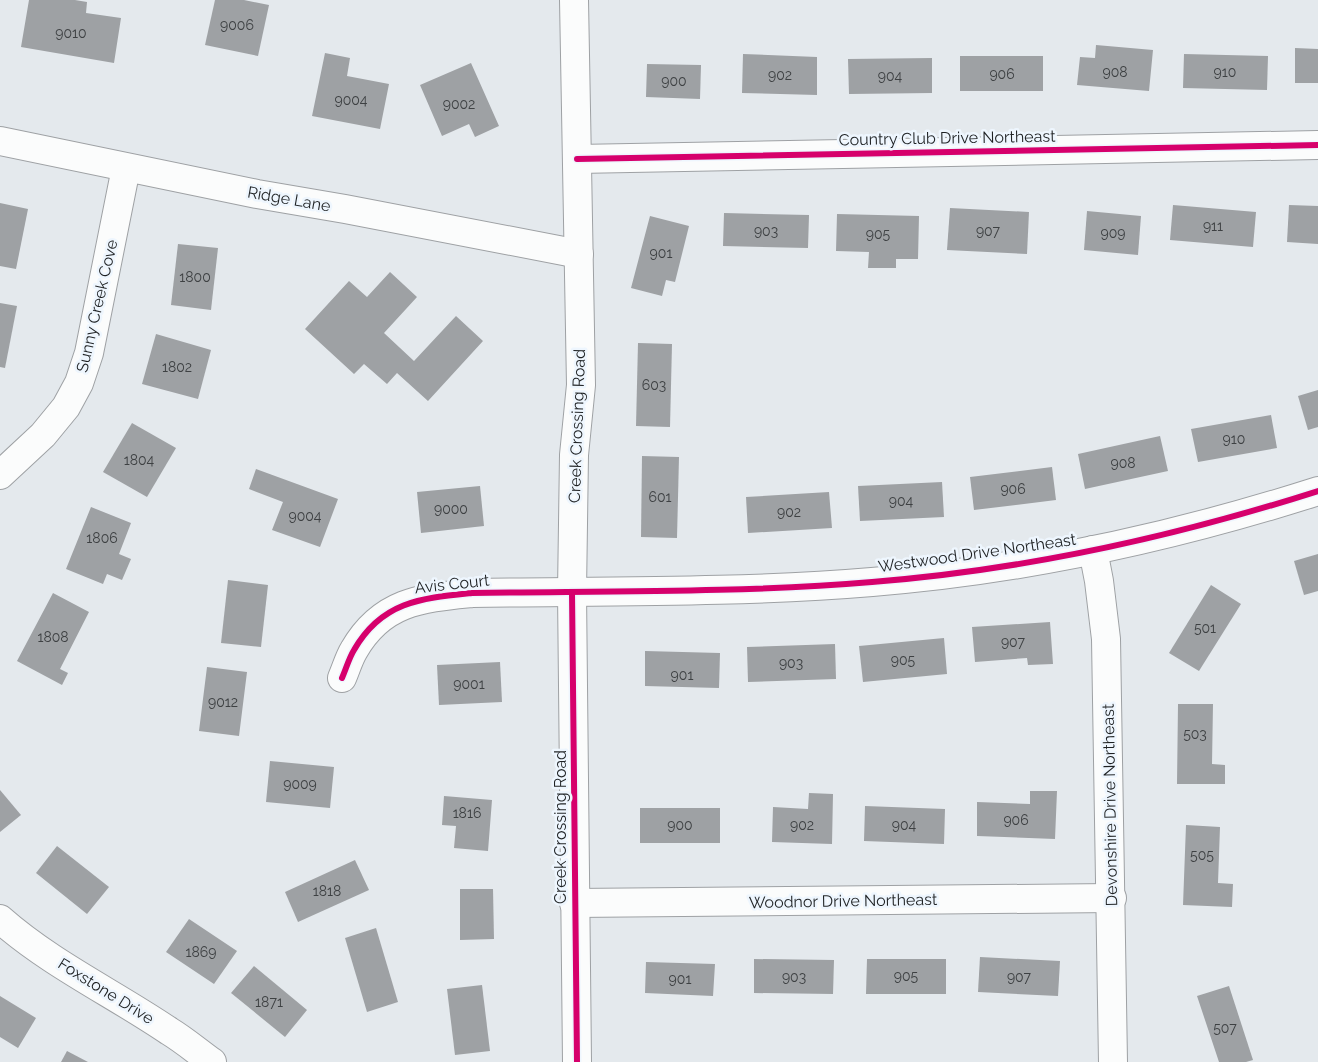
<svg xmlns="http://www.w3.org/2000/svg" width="1318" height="1062" viewBox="0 0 1318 1062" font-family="Raleway,sans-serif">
	<rect width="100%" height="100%" fill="#e4e9ed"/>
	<g fill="#9ea1a4">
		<path d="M29 0H75L87 2 86 13 121 18 114 63 21 47Z"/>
		<path d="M215 0H244L269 5 258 56 205 45Z"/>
		<path d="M1096 45 1153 50 1149 91 1077 85 1080 57 1095 58Z"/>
		<path d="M1295 48 1318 49V83H1295Z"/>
		<path d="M325 53 350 58 347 76 389 84 380 129 312 116Z"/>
		<path d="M743 54 817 57V95L742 93Z"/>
		<path d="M1184 54 1268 56 1267 90 1183 88Z"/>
		<rect x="960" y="56" width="83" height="35"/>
		<path d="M932 58V93L849 94 848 59Z"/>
		<path d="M471 63 499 126 475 137 469 124 442 136 420 85Z"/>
		<path d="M647 64 701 65 700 99 646 97Z"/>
		<path d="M0 203 28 209 16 269 0 266Z"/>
		<path d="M1173 205 1256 212 1253 247 1170 240Z"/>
		<path d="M1289 205 1318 206V244L1287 242Z"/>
		<path d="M950 208 1029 212 1027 254 947 250Z"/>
		<path d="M1087 211 1141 216 1138 255 1084 250Z"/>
		<path d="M724 213 809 215 808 248 723 246Z"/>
		<path d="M837 214 919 216 918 259H896V268H868L869 252 836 251Z"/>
		<path d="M650 216 689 226 675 282 666 280 662 296 631 288Z"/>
		<path d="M178 244 218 248 211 310 171 305Z"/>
		<path d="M390 272 417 297 384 333 414 361 456 316 483 341 428 401 397 373 387 384 364 364 354 374 305 329 349 281 367 297Z"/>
		<path d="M0 303 17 306 5 368 0 367Z"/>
		<path d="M156 334 211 350 198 399 142 384Z"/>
		<path d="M638 343 672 344 670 427 636 426Z"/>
		<path d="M1318 390V427L1308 430 1298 396Z"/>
		<path d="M1271 415 1277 448 1198 462 1191 429Z"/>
		<path d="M132 423 176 448 147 497 103 472Z"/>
		<path d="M1160 436 1168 471 1085 489 1078 454Z"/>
		<path d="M642 456 679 457 677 538 641 537Z"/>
		<path d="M1052 467 1056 500 974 510 970 477Z"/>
		<path d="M256 469 338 499 320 547 272 530 283 502 249 489Z"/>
		<path d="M942 482 944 517 860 521 858 486Z"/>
		<path d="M480 486 484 526 421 533 417 492Z"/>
		<path d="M829 492 832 528 748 533 746 497Z"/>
		<path d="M91 507 131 523 119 554 131 559 122 580 107 574 103 584 66 569Z"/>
		<path d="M1318 554V591L1304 595 1294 561Z"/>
		<path d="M228 580 268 585 261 647 221 643Z"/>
		<path d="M1211 585 1241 604 1199 671 1169 653Z"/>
		<path d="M53 593 89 612 60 669 68 673 62 685 17 661Z"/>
		<path d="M1050 622 1053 664 1028 665 1027 658 975 662 972 627Z"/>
		<path d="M944 638 947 674 863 682 859 646Z"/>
		<path d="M835 644 836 679 748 682 747 647Z"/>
		<path d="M645 651 720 653 719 688 645 686Z"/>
		<path d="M500 662 502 702 439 705 437 665Z"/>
		<path d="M207 667 247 672 239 736 199 731Z"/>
		<path d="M1178 704H1213L1212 764 1225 765V784H1177Z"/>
		<path d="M270 761 334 767 330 808 266 802Z"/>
		<path d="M0 790 21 815 0 832Z"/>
		<path d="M1030 791H1057L1055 839 977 836V802L1030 804Z"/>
		<path d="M809 793 833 794 832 844 772 842 773 807 808 809Z"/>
		<path d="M444 796 492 800 488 851 454 848 456 826 442 825Z"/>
		<path d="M865 806 945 809 944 844 864 841Z"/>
		<rect x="640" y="808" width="80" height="35"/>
		<path d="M1186 825 1220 827 1218 883 1233 884 1232 907 1183 905Z"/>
		<path d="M57 846 109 887 87 914 36 873Z"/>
		<path d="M355 860 369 890 298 922 285 892Z"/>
		<path d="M460 889H493L494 939 460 940Z"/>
		<path d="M189 919 237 951 214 984 166 952Z"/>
		<path d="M376 928 398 1002 367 1012 345 938Z"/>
		<path d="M980 957 1060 961 1058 996 978 992Z"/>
		<path d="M754 959 834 960 833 994 754 993Z"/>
		<path d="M867 959H946V994H866Z"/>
		<path d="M646 962 715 964 713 996 645 993Z"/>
		<path d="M254 966 307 1010 285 1037 231 993Z"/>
		<path d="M482 985 490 1051 455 1055 447 989Z"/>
		<path d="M1229 986 1253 1060 1246 1062H1219L1197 996Z"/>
		<path d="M0 996 36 1018 18 1048 0 1037Z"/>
		<path d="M67 1051 88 1062H61Z"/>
	</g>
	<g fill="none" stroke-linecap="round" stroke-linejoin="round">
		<defs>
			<g id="minor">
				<path d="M574 0 581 385 574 455 572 592 577 1062"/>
				<path d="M0 141 257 194 345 209 579 254"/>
				<path d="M577 159 1318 145"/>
				<path d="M0 475 43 435 66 407 79 383 89 353 126 168"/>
				<path d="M1093 550 1099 581 1106 639 1113 1062"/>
				<path d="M342 678C346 669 349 658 354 650 382 601 422 598 472 593 606 591 739 593 872 582 1024 570 1174 537 1318 491"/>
				<path d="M574 903 1112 898"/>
				<path d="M0 919C51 964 113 993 169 1031 184 1040 198 1052 212 1062"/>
			</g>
		</defs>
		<use href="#minor" stroke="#9ea1a4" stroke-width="30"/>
		<use href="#minor" stroke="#fbfcfc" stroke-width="28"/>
		<defs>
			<g id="cycleway">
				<path d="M577 159 1318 145"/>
				<path d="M572 592 577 1062"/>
				<path d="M342 678C346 669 349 658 354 650 382 601 422 598 472 593 606 591 739 593 872 582 1024 570 1174 537 1318 491"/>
			</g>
		</defs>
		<use href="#cycleway" stroke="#eef6fe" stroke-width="9"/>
		<use href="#cycleway" stroke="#d6006c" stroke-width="6"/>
	</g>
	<g text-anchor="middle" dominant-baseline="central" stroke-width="5" stroke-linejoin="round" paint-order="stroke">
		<g font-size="14" fill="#3e4143">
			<text x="237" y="25">9006</text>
			<text x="71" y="33">9010</text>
			<text x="1115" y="72">908</text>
			<text x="1225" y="72">910</text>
			<text x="1002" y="74">906</text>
			<text x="780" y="75">902</text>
			<text x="890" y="76">904</text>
			<text x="674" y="81">900</text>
			<text x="351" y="100">9004</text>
			<text x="459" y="104">9002</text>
			<text x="1213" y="226">911</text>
			<text x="766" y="231">903</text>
			<text x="988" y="231">907</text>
			<text x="1113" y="233">909</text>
			<text x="878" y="234">905</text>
			<text x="661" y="253">901</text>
			<text x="195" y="277">1800</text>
			<text x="177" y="367">1802</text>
			<text x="654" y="385">603</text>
			<text x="1234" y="439">910</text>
			<text x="139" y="460">1804</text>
			<text x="1123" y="463">908</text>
			<text x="1013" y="489">906</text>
			<text x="660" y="497">601</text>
			<text x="901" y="501">904</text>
			<text x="451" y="509">9000</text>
			<text x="789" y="512">902</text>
			<text x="305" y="516">9004</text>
			<text x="102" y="538">1806</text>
			<text x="1205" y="628">501</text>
			<text x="53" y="637">1808</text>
			<text x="1013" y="642">907</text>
			<text x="903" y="660">905</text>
			<text x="791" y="663">903</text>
			<text x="682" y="675">901</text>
			<text x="469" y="684">9001</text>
			<text x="223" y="702">9012</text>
			<text x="1195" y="734">503</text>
			<text x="300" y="784">9009</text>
			<text x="467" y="813">1816</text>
			<text x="1016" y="820">906</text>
			<text x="680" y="825">900</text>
			<text x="802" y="825">902</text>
			<text x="904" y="825">904</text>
			<text x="1202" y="855">505</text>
			<text x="327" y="891">1818</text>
			<text x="201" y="952">1869</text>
			<text x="906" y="976">905</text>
			<text x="794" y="977">903</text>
			<text x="1019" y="977">907</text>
			<text x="680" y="979">901</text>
			<text x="269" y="1002">1871</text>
			<text x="1225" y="1028">507</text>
		</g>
		<g font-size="16" fill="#1e2123" stroke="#eef6fe">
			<text transform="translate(947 138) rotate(-1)">Country Club Drive Northeast</text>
			<text transform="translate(289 199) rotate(10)">Ridge Lane</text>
			<text transform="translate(97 306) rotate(-77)">Sunny Creek Cove</text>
			<text transform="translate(577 426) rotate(-88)">Creek Crossing Road</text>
			<text transform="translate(977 553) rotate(-8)">Westwood Drive Northeast</text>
			<text transform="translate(452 584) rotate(-6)">Avis Court</text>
			<text transform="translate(1110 805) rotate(-91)">Devonshire Drive Northeast</text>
			<text transform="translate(560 827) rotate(-90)">Creek Crossing Road</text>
			<text transform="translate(843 901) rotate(-1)">Woodnor Drive Northeast</text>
			<text transform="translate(106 991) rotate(32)">Foxstone Drive</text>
		</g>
	</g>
</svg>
